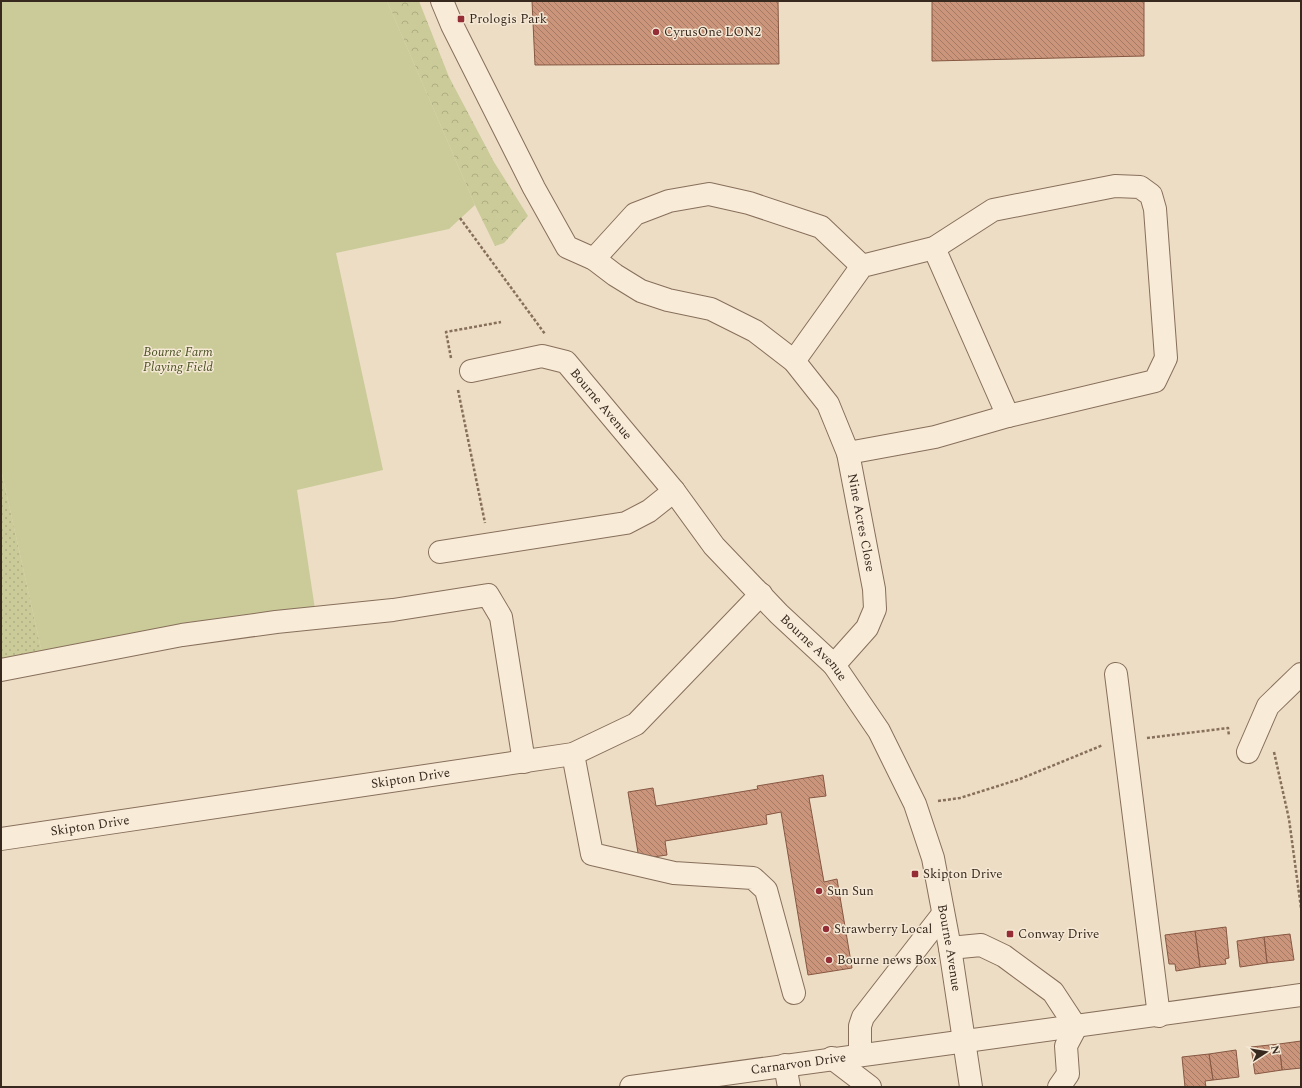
<svg xmlns="http://www.w3.org/2000/svg" width="1302" height="1088" viewBox="0 0 1302 1088" font-family="Spectral,serif">
	<defs>
		<pattern id="grass-dots" width="8" height="8" patternUnits="userSpaceOnUse"><rect width="8" height="8" fill="#cacb99"/><path d="M2 2h.1M6 6h.1" fill="none" stroke="#aeae83" stroke-width="1.8" stroke-linecap="round"/></pattern>
		<pattern id="forest-crowns" width="20" height="18" patternUnits="userSpaceOnUse"><rect width="20" height="18" fill="#cacb99"/><path d="M2 6a3 3 0 1 1 6 0M12 15a3 3 0 1 1 6 0" fill="none" stroke="#aeae83"/></pattern>
		<pattern id="building-back-hatch" width="6" height="6" patternUnits="userSpaceOnUse"><rect width="6" height="6" fill="#ca957b"/><path d="M-1 5l2 2M0 0l6 6M5-1l2 2" fill="none" stroke="#a57a64"/></pattern>
	</defs>
	<rect width="100%" height="100%" fill="#edddc5"/>
	<path fill="url(#grass-dots)" d="M1 469 44 662 1 670Z"/>
	<path fill="url(#forest-crowns)" d="M387 1H419L449 77 494 162 528 216 504 243 495 246 475 205Z"/>
	<path fill="#cacb99" d="M1 1H387L475 205 449 229 336 253 383 470 297 490 315 609 44 662 1 469Z"/>
	<g fill="url(#building-back-hatch)" stroke="#865742">
		<path d="M532 1H778L779 64 535 65Z"/>
		<path d="M932 1H1144V56L932 61Z"/>
		<path d="M823 775 826 796 809 798 824 882 837 879 852 968 808 975 781 812 766 815 767 824 665 841 667 855 639 859 628 792 653 788 656 806 758 789 757 786Z"/>
		<path d="M1226 927 1229 958 1225 959 1226 964 1200 967 1195 931Z"/>
		<path d="M1195 931 1200 967 1176 971 1175 964H1169L1165 935Z"/>
		<path d="M1290 934 1294 960 1267 963 1264 937Z"/>
		<path d="M1264 937 1267 963 1240 967 1237 941Z"/>
		<path d="M1301 1041V1068L1282 1070 1279 1044Z"/>
		<path d="M1279 1044 1282 1070 1255 1074 1251 1047Z"/>
		<path d="M1236 1050 1239 1077 1213 1080 1209 1054Z"/>
		<path d="M1209 1054 1213 1080 1205 1081 1206 1087H1185L1182 1057Z"/>
	</g>
	<g fill="none" stroke-linecap="round" stroke-linejoin="round">
		<defs>
			<g id="minor">
				<path id="s1" d="M442 1 452 25 534 188 567 247 594 259 615 275 641 291 668 300 711 309 755 331 794 361 828 404 848 453 874 589 875 609 867 628 834 665"/>
				<path d="M934 248 1008 416"/>
				<path d="M594 259 635 214 669 201 709 194 749 203 821 227 862 266"/>
				<path d="M794 361 862 266 934 248 993 210 1115 186 1140 187 1151 195 1155 209 1166 358 1155 381 1008 416 935 437 848 453"/>
				<path id="s2" d="M471 371 542 356 566 362 674 491 714 546 779 614 834 665 879 731 915 804 933 858 950 948 971 1087"/>
				<path d="M440 552 626 523 649 511 674 491"/>
				<path d="M1 670 182 635 276 622 393 610 488 595 501 617 524 762"/>
				<path d="M1116 674 1159 1016"/>
				<path d="M1248 752 1268 706 1301 674"/>
				<path d="M573 754 592 854 674 873 753 878 766 890 794 993"/>
				<path id="s3" d="M1 839 573 754 636 724 761 594"/>
				<path d="M950 948 981 945 1004 956 1053 992 1076 1027"/>
				<path d="M860 1054V1026L863 1017 943 914"/>
				<path d="M832 1058 870 1087"/>
				<path d="M785 1065 789 1087"/>
				<path id="s4" d="M631 1087C854 1055 1078 1027 1301 995"/>
				<path d="M1059 1087 1068 1074 1066 1046 1076 1027"/>
			</g>
		</defs>
		<use href="#minor" stroke="#876f5b" stroke-width="24"/>
		<g stroke="#876f5b" stroke-width="2.5" stroke-dasharray="3 2" stroke-linecap="butt">
			<path d="M460 218 545 334"/>
			<path d="M451 358 446 332 501 322"/>
			<path d="M458 390 485 523"/>
			<path d="M1147 738 1228 728 1229 736"/>
			<path d="M1274 752 1289 819 1301 908"/>
			<path d="M938 801 960 798 1020 779 1103 745"/>
		</g>
		<use href="#minor" stroke="#f8ebd8" stroke-width="22"/>
	</g>
	<g fill="#952d37" stroke="#f5e8d4" stroke-width="1.5">
		<rect x="457" y="15" width="8" height="8" rx="2"/>
		<circle cx="656" cy="32" r="4"/>
		<rect x="911" y="870" width="8" height="8" rx="2"/>
		<circle cx="819" cy="891" r="4"/>
		<circle cx="826" cy="929" r="4"/>
		<rect x="1006" y="930" width="8" height="8" rx="2"/>
		<circle cx="829" cy="960" r="4"/>
	</g>
	<g text-anchor="middle" dominant-baseline="central" stroke-width="3" stroke-linejoin="round" paint-order="stroke">
		<g font-size="13" fill="#38291f" stroke="#f5e8d4" text-anchor="start">
			<text x="469" y="19">Prologis Park</text>
			<text x="664" y="32">CyrusOne LON2</text>
			<text x="923" y="874">Skipton Drive</text>
			<text x="827" y="891">Sun Sun</text>
			<text x="834" y="929">Strawberry Local</text>
			<text x="1018" y="934">Conway Drive</text>
			<text x="837" y="960">Bourne news Box</text>
		</g>
		<g font-size="13" font-style="italic" fill="#4c5426" stroke="#f5e8d4">
			<text x="178" y="352">Bourne Farm<tspan x="178" dy="15">Playing Field</tspan></text>
		</g>
		<g font-size="13" fill="#38291f" stroke="#f5e8d4">
			<text stroke="none"><textPath href="#s2" startOffset="152">Bourne Avenue</textPath></text>
			<text stroke="none"><textPath href="#s1" startOffset="712">Nine Acres Close</textPath></text>
			<text stroke="none"><textPath href="#s2" startOffset="476">Bourne Avenue</textPath></text>
			<text stroke="none"><textPath href="#s3" startOffset="414">Skipton Drive</textPath></text>
			<text stroke="none"><textPath href="#s3" startOffset="90">Skipton Drive</textPath></text>
			<text stroke="none"><textPath href="#s2" startOffset="812">Bourne Avenue</textPath></text>
			<text stroke="none"><textPath href="#s4" startOffset="169">Carnarvon Drive</textPath></text>
		</g>
	</g>
	<rect width="1302" height="1088" fill="none" stroke="#38291f" stroke-width="4"/>
	<g transform="translate(1266 1052) rotate(78)" stroke="#f5e8d4" stroke-width="3" paint-order="stroke">
	<path d="M0-3L7 15L0 10L-7 15Z" fill="#38291f"/>
	<text y="-6" font-size="11" font-weight="bold" text-anchor="middle" fill="#38291f">N</text>
	</g>
</svg>
